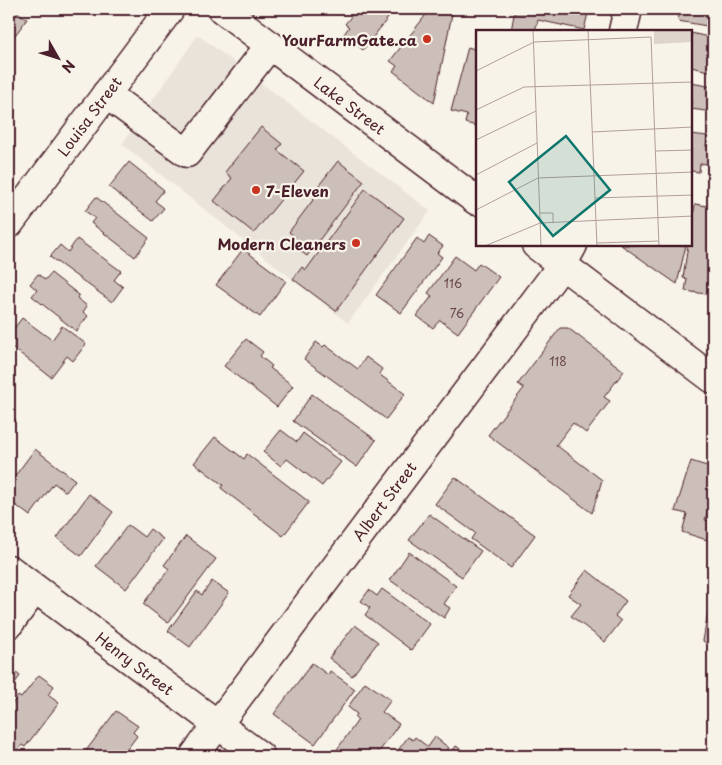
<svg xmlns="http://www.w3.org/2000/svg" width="722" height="765" viewBox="0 0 722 765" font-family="'Playpen Sans',sans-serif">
	<rect width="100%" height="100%" fill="#f7f3e8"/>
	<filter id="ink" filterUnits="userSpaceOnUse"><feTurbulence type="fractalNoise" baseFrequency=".02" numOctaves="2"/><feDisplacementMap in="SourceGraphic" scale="10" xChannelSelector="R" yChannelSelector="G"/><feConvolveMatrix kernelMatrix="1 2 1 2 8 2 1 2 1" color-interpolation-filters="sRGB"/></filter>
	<g filter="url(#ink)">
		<path fill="#eae3da" d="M198 35 430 211 348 323 122 144Z"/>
		<g fill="#ccbfb9" stroke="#4a1f2b">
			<path d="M9 9H13L27 19 13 38 9 35Z"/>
			<path d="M330 9H343L339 15Z"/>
			<path d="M357 9H395L363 50 344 34 349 27 345 24Z"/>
			<path d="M415 9H453L434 103 393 71 397 66 390 61 425 16Z"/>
			<path d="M515 9H589L584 30 538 20 535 31H511Z"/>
			<path d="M680 9H713V27L678 21Z"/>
			<path d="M691 33 713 38V72L691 67Z"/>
			<path d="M468 47 477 50V126L465 123 467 115 451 111Z"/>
			<path d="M691 83 713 87V112L691 109Z"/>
			<path d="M261 127 282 144 277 150 304 171 254 233 214 201 232 178 225 172Z"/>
			<path d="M691 134 707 136 706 146 713 147V163L700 164 699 172 691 171Z"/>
			<path d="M338 161 364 181 307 256 290 243 295 237 289 232 319 192 316 189Z"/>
			<path d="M129 162 164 190 155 201 164 208 153 221 109 187Z"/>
			<path d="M365 189 404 218 336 311 293 279 302 267 306 270Z"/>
			<path d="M96 197 149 238 135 257 91 223 95 218 85 211Z"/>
			<path d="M695 204 713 207V295L685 291 687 279 683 278 688 245H691V230Z"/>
			<path d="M429 236 443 246 437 253 442 257 401 313 376 295 417 238 424 244Z"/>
			<path d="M77 239 121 271 114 280 123 287 112 302 50 257 60 245 68 252Z"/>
			<path d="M621 245H686L677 284Z"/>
			<path d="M243 249 286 281 260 317 216 285Z"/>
			<path d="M455 256 474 270 479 263 499 277 458 333 440 320 433 328 417 316 432 296 428 293Z"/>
			<path d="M51 273 79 295 77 298 87 306 83 312 88 316 76 331 32 296 37 290 30 284 38 274 45 280Z"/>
			<path d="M22 318 52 340 62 326 86 344 73 361 67 356 51 377 9 345V335Z"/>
			<path d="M560 328H568L624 371 604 397 610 401 586 433 573 423 556 445 602 480 592 513 488 435 524 388 518 384Z"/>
			<path d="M246 339 263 352 260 356 272 366 270 368 293 386 277 407 224 366Z"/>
			<path d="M316 342 323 347 325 345 358 369 366 357 382 369 379 374 405 394 386 419 304 359Z"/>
			<path d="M312 394 376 440 357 467 293 421Z"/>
			<path d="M9 414 16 420 9 430Z"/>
			<path d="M281 430 297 442 303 433 341 462 322 486 287 459 281 466 263 452Z"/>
			<path d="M215 437 244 459 247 454 309 502 283 536 221 488 223 485 194 463Z"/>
			<path d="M35 449 75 480 66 492 54 483 30 516 9 500V484Z"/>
			<path d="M691 461 713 468V491L705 520 712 522 707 540 682 532 687 514 675 511Z"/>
			<path d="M455 477 535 535 511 568 471 539 475 533 435 504Z"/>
			<path d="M89 494 113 512 81 556 57 538Z"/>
			<path d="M429 514 481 551 462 577 409 540Z"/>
			<path d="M128 525 144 537 150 529 163 539 126 589 96 566Z"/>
			<path d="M186 536 216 559 168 623 143 604 169 569 164 565Z"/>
			<path d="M409 552 456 586 444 604 450 608 444 618 390 580Z"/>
			<path d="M587 570 626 601 615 616 621 621 605 642 571 616 581 604 568 595Z"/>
			<path d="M212 581 229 593 190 647 168 631 197 591 202 595Z"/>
			<path d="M382 589 430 624 411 650 365 615 370 608 361 601 369 590 377 596Z"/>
			<path d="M709 607 713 608V648L703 641Z"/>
			<path d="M355 625 378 642 352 676 329 658Z"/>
			<path d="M312 663 328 675 330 671 355 689 315 744 274 714Z"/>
			<path d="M9 667 20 676 9 691Z"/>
			<path d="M39 675 54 686 48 695 59 703 25 747 22 745 13 756H9V717L11 714 9 713V708L18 696 21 698Z"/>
			<path d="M365 682 391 700 382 712 399 724 376 756H336L333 755 358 720 355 717 357 714 348 707Z"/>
			<path d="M116 711 138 726 133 732 137 736 122 756H82Z"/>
			<path d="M408 737 413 740 415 737 428 747 435 737 449 748 442 756H401L404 753 399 749Z"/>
			<path d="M456 746 471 756H449Z"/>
		</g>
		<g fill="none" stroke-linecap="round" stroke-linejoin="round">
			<defs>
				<g id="minor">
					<path d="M623 31 628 9"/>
					<path d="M106 94 187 153 270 45"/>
					<path d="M9 224 170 9"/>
					<path d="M9 569 260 756"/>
					<path d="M9 624 35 589"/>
					<path d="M194 756 562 265 573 245"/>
				</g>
				<g id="major">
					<path d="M222 9 477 201"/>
					<path d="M536 245 713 379"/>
				</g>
			</defs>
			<use href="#minor" stroke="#4a1f2b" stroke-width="31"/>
			<use href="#major" stroke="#4a1f2b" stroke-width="31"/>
			<use href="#minor" stroke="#f7f3e8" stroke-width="28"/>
			<use href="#major" stroke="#f7f3e8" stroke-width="28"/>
		</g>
	</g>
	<g fill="#c8321e" stroke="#f7f3e8" stroke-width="2">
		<circle cx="427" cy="39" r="5"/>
		<circle cx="256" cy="190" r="5"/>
		<circle cx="356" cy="243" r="5"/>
	</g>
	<g text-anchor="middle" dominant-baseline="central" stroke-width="4.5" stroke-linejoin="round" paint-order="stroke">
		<g font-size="12" fill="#6a474e">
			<text x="453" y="283">116</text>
			<text x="457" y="313">76</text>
			<text x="558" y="361">118</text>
		</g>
		<g font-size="15" font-weight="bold" fill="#4a1f2b" stroke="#f7f3e8" text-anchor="end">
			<text x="417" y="39">YourFarmGate.ca</text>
			<text x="266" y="190" text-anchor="start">7-Eleven</text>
			<text x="346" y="243">Modern Cleaners</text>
		</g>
		<g font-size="15" fill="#4a1f2b" stroke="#f7f3e8">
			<text transform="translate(350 105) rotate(37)">Lake Street</text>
			<text transform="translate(89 116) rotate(-53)">Louisa Street</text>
			<text transform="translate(384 501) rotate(-53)">Albert Street</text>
			<text transform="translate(135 663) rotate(37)">Henry Street</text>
		</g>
	</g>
	<g transform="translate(476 30)">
		<rect width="216" height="216" fill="#f7f3e8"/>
		<path d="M178 0H216V12L178 14Z" fill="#ded4cc"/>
		<path fill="none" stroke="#b29e9c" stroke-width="1" d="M57 0 65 216M112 0 121 216M0 41 58 12 175 7 183 216M0 80 48 57 217 52M116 102 217 97M0 110 60 81M180 121 217 120M0 145 61 113M119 168 217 165M0 180 62 148 217 142M64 183H77V193M121 213 183 211M9 216 64 193 217 186"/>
		<path fill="#0f766e" fill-opacity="0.15" stroke="#0f766e" stroke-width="2.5" d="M90 106 134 160 77 206 33 152Z"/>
		<rect width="216" height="216" fill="none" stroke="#4a1f2b" stroke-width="2.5"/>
	</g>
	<rect width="722" height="765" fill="none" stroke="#f7f3e8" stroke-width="30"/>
	<rect x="15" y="15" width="692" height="735" fill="none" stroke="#4a1f2b" stroke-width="2" filter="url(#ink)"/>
	<g transform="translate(58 58) rotate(129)" stroke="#f7f3e8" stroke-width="4" paint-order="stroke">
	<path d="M0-4L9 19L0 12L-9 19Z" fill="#4a1f2b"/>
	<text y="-8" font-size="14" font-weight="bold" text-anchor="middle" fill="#4a1f2b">N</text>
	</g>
</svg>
